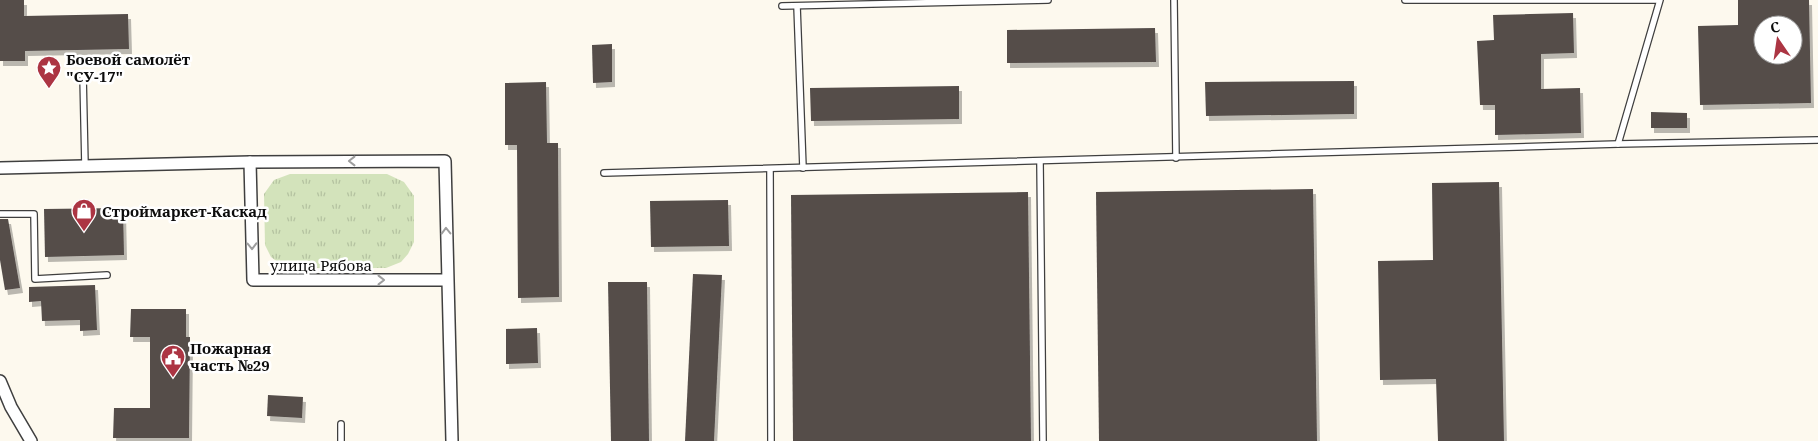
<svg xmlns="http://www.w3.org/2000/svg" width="1818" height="441" viewBox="0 0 1818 441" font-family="'Noto Serif',serif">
	<defs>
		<pattern id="grass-tufts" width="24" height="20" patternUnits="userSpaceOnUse" patternTransform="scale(1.25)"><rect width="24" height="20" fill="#d3e3bb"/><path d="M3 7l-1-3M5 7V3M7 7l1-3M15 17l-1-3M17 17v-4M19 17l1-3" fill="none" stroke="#b4c2a0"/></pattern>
		<filter id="shadow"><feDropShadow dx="3" dy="5" stdDeviation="0" flood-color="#0004"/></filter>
	</defs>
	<rect width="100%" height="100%" fill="#fdf9ee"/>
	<path fill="url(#grass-tufts)" d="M290 174H387L404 182 414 196V242L408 254 401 262 386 268H291L279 263 271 257 265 245 264 194 274 180Z"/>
	<g fill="#544d4a" fill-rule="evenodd" filter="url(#shadow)">
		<path d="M0 0H24V16L128 14 129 49 25 51V61H0Z"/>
		<path d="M1738 0H1809L1811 103 1700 105 1698 26 1738 25ZM1763 25H1793V55H1763Z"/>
		<path d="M1573 13 1574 53 1541 54V89L1580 88 1581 133 1495 135V105H1480L1477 41 1494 40 1493 15Z"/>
		<path d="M1155 28 1156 62 1007 63V30Z"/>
		<path d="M612 44V82L593 83 592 45Z"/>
		<path d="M1354 81V114L1206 116 1205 82Z"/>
		<path d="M546 82 547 143H558L559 297 518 298 517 145H505V83Z"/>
		<path d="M959 86V119L811 121 810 88Z"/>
		<path d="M1651 112 1687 113V128H1651Z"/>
		<path d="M1499 182 1504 441H1438L1436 379 1380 380 1378 261 1433 260 1432 183Z"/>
		<path d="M1313 189 1317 441H1099L1096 192Z"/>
		<path d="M1028 192 1031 441H793L791 195Z"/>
		<path d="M728 200 729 246 651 247 650 201Z"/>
		<path d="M123 208 124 255 45 257 44 209Z"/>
		<path d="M0 219H8L20 288 5 290 0 260Z"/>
		<path d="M693 274 722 275 714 441H685Z"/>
		<path d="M608 282H647L649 441H611Z"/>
		<path d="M95 285 97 330 80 331V320L42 321 41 301 29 302V287Z"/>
		<path d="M131 309H186V337H190L189 438H113L114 408H150V337H130Z"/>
		<path d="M537 328 538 363 506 364V329Z"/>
		<path d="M268 395 303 397 302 418 267 416Z"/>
	</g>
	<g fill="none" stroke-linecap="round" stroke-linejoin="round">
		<defs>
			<g id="lane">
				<path d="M1174 0 1176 158"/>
				<path d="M1405 0H1658"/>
				<path d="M782 6 1048 0"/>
				<path d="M797 6 803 168"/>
				<path d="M83 75 85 166"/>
				<path d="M1618 144 1660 0"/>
				<path d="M1040 162 1043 441"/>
				<path d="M770 169 771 441"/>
				<path d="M604 173 1618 144 1818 140"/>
				<path d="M0 214H34L35 279 107 275"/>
				<path d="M341 441V424"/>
			</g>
			<g id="street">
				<path d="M250 162 253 280H447"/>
				<path d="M0 168 250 162 445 161 452 441"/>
				<path d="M0 381 11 407 31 441"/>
			</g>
		</defs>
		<use href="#lane" stroke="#3f3f3f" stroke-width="8"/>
		<use href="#street" stroke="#3f3f3f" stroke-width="14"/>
		<use href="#lane" stroke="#fff" stroke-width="5.5"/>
		<use href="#street" stroke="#fff" stroke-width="11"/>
	</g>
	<defs><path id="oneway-chevron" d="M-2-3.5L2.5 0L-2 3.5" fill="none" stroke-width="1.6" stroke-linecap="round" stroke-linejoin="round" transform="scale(1.25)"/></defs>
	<g stroke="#9e9e9e">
		<use href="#oneway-chevron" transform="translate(352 161) rotate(180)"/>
		<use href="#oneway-chevron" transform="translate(446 231) rotate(-91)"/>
		<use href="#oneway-chevron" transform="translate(252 246) rotate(89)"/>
		<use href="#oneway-chevron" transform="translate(381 280)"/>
	</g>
	<defs>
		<symbol id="sight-pin" viewBox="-11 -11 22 30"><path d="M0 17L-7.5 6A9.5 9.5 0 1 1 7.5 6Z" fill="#ac3543" stroke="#fff"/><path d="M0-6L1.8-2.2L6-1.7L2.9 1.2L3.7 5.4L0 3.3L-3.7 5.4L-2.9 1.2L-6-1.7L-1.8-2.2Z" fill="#fff"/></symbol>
		<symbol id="shop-pin" viewBox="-11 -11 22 30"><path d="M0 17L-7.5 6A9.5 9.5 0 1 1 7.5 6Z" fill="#ac3543" stroke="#fff"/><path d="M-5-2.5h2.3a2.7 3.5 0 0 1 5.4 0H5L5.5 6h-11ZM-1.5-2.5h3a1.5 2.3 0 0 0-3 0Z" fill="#fff"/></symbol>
		<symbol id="civic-pin" viewBox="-11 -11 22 30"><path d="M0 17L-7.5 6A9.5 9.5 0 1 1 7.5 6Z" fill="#ac3543" stroke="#fff"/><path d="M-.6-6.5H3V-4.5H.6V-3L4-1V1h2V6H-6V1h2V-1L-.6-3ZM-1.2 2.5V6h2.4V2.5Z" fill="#fff"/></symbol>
	</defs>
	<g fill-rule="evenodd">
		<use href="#sight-pin" x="35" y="54" width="28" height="38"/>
		<use href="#shop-pin" x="70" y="197" width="28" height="38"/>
		<use href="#civic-pin" x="159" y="343" width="28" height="38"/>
	</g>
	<g text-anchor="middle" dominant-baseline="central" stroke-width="5" stroke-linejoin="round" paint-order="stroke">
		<g font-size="15" font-weight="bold" fill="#0c0c0c" stroke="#fff" text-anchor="start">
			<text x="66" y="59">Боевой самолёт<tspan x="66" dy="17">"СУ-17"</tspan></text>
			<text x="102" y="211">Строймаркет-Каскад</text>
			<text x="190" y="348">Пожарная<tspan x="190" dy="17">часть №29</tspan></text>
		</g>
		<g font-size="15" fill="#0c0c0c" stroke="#fff">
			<text x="321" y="265">улица Рябова</text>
		</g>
	</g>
	<g transform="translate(1778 40) rotate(347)"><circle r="24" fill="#ffffff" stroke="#9e9e9e"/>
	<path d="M0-4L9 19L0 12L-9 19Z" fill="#ac3543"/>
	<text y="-8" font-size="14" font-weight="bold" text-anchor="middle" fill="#0c0c0c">С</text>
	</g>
</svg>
